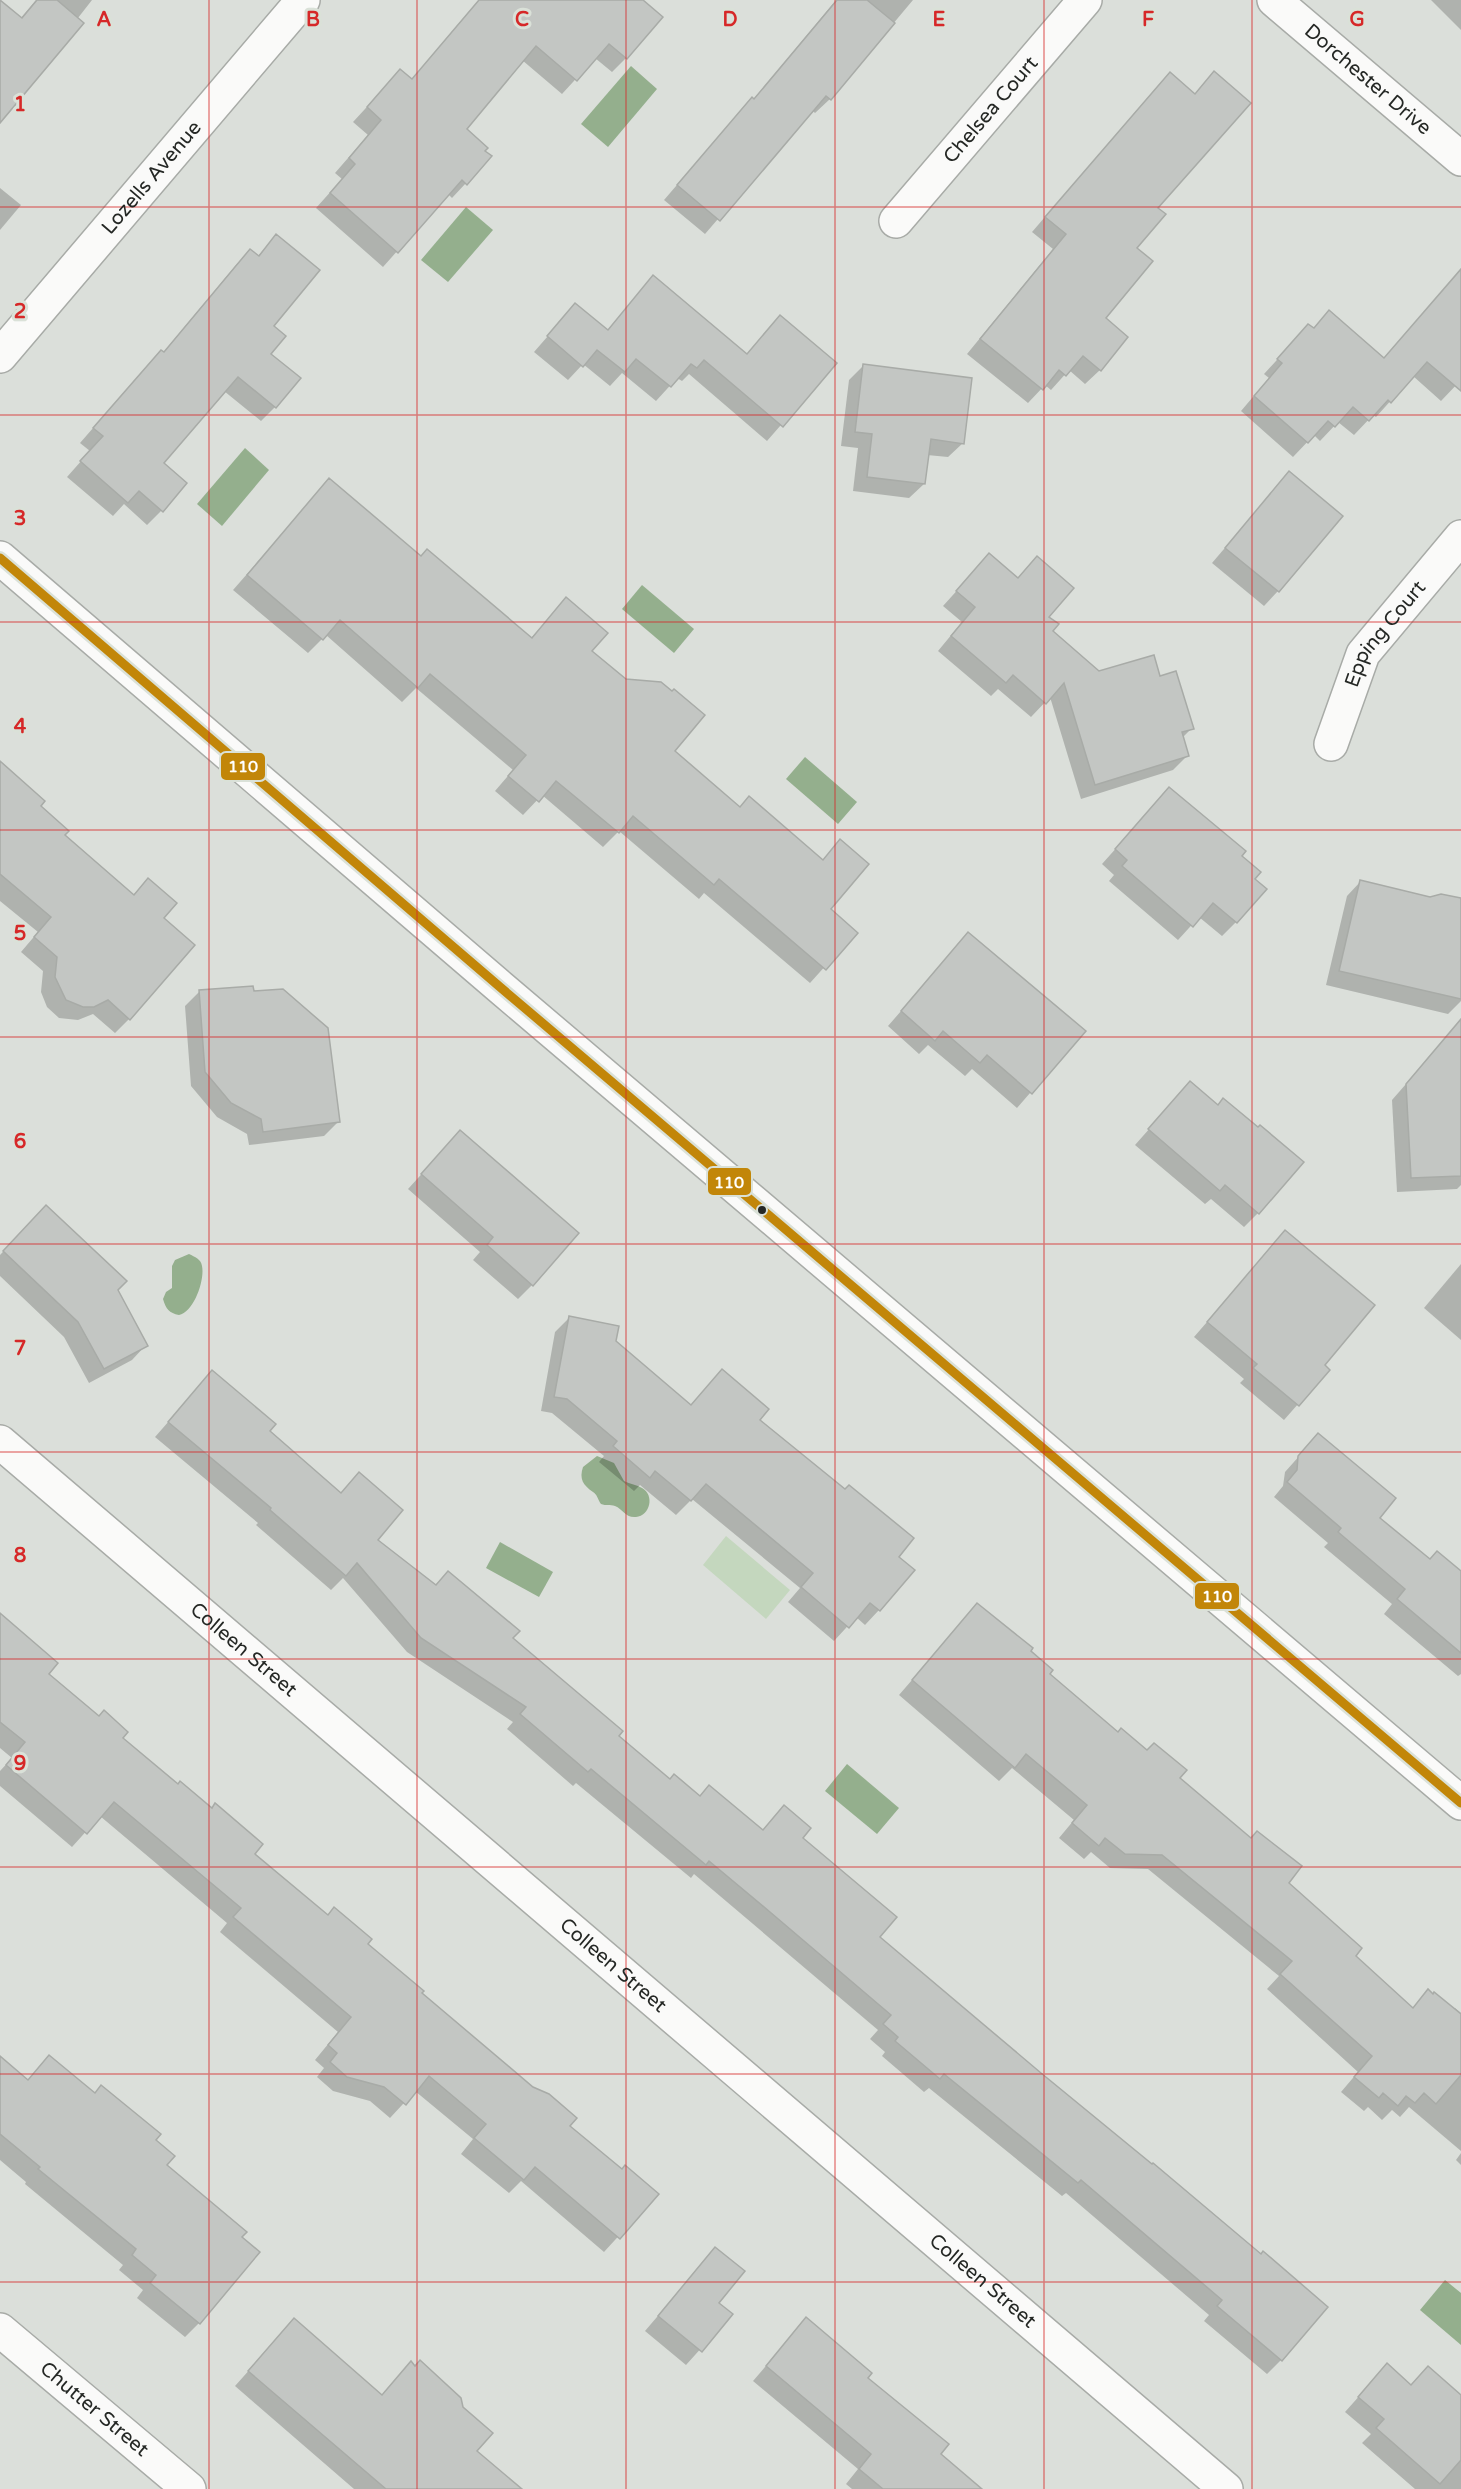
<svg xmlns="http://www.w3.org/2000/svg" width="1461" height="2489" viewBox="0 0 1461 2489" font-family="'Varela Round',sans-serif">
	<rect width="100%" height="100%" fill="#dbdfda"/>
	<path fill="#c4d7be" d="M726 1536 790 1590 766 1619 703 1565Z"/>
	<g fill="#94af8d">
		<path d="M631 66 657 89 608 147 581 124Z"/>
		<path d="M466 207 493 230 448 282 421 260Z"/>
		<path d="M245 448 269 470 222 526 197 504Z"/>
		<path d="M642 585 694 629 674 653 622 609Z"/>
		<path d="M805 757 857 802 838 824 786 779Z"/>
		<path d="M189 1254C195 1257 201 1259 202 1266 205 1280 194 1312 179 1315 169 1313 166 1309 163 1299L166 1292 172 1288V1266L175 1260Z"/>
		<path d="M597 1456 614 1463 624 1481C630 1484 637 1485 642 1488 655 1495 650 1516 636 1517 625 1518 623 1509 615 1506 610 1504 606 1506 601 1504 598 1500 597 1494 593 1492 583 1485 579 1479 583 1467Z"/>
		<path d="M500 1542 553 1572 539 1597 486 1568Z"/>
		<path d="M847 1764 899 1808 877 1834 825 1791Z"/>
		<path d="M1445 2280 1461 2293V2345L1420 2310Z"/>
	</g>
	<g fill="#0003">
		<path d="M36 0H92L0 118V16L20 19Z"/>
		<path d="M479 0H643L626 58 612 72 595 58 562 94 522 60 465 129 466 183 452 198 448 194 383 267 316 208 342 179 335 173 368 135 353 122 400 71 411 80Z"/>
		<path d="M836 0H913L830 99 815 113 812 110 705 234 664 200 738 114 753 100Z"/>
		<path d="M1431 0H1461V30Z"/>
		<path d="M1214 73 1156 208 1104 318 1100 370 1085 384 1069 370 1051 390 1045 385 1028 403 967 354 1053 249 1032 232 1156 88 1194 95Z"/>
		<path d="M0 188 21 205 0 230Z"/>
		<path d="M276 236 269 354 275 407 261 421 224 391 162 463 161 511 147 525 124 504 113 516 67 477 90 451 80 443 147 366 161 352 163 353 236 265 250 251 257 257Z"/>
		<path d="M1459 273 1461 275V380L1441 401 1413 376 1376 417 1373 415 1354 435 1338 422 1320 441 1314 435 1293 457 1241 411 1269 378 1264 374 1308 326 1313 329 1329 313 1383 359Z"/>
		<path d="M653 277 746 355 780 317 835 363 767 441 689 374 682 381 677 378 656 401 622 373 610 386 583 364 568 380 534 352 575 305 607 331Z"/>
		<path d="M864 365 963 443 948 457 927 455 924 484 909 498 853 491 858 448 841 446 849 380Z"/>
		<path d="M1289 473 1278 591 1264 606 1212 563Z"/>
		<path d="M329 480 420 558 531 638 566 599 590 651 673 751 739 809 822 861 840 841 828 909 855 933 810 983 704 893 699 899 619 831 603 847 542 795 523 815 495 791 513 770 416 688 402 702 326 635 308 653 233 590Z"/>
		<path d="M989 555 1017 579 1037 558 1051 631 1099 673 1159 677 1192 728 1182 738 1187 756 1173 770 1081 799 1050 697 1031 717 998 689 991 696 938 651 962 622 943 606Z"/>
		<path d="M0 769 38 806 63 835 132 896 148 880 162 918 129 1019 115 1033 93 1014 78 1020 59 1018 47 1007 41 992 43 971 21 952 38 932 0 901Z"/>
		<path d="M1169 789 1240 856 1253 879 1236 922 1222 936 1199 917 1178 940 1109 881 1114 875 1102 864Z"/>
		<path d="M1361 881 1430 898 1461 900V1001L1448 1014 1326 985 1347 896Z"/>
		<path d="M968 934 1083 1032 1017 1108 972 1069 965 1076 928 1045 919 1054 888 1026Z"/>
		<path d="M199 992 338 1122 324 1136 249 1145 247 1134 217 1117 191 1086 185 1006Z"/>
		<path d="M1461 1021V1185L1457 1189 1397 1192 1392 1100Z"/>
		<path d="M1190 1083 1258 1213 1244 1227 1211 1199 1205 1204 1135 1145Z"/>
		<path d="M460 1132 532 1285 518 1299 473 1260 480 1252 408 1189Z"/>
		<path d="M32 1221 116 1290 146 1345 132 1360 89 1383 64 1337 0 1276V1255Z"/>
		<path d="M1285 1232 1323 1366 1328 1370 1284 1420 1240 1383 1244 1379 1194 1337Z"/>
		<path d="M1461 1264V1340L1424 1308Z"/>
		<path d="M569 1318 614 1341 690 1406 722 1371 758 1420 897 1557 879 1610 865 1625 856 1617 834 1641 788 1602 800 1588 692 1499 676 1515 640 1485 634 1491 599 1462 604 1456 552 1413 541 1411 555 1332Z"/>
		<path d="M212 1372 268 1432 340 1494 359 1474 376 1540 434 1586 448 1573 511 1639 617 1736 670 1780 699 1797 709 1787 762 1831 784 1807 801 1838 878 1937 1281 2360 1267 2374 1204 2321 1209 2315 1066 2193 1062 2196 929 2088 924 2092 882 2056 885 2052 870 2039 878 2030 694 1874 691 1878 576 1783 573 1786 507 1729 513 1722 407 1652 343 1578 331 1590 256 1525 258 1523 155 1437Z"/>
		<path d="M1318 1435 1378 1518 1429 1561 1461 1573V1674L1458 1676 1384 1614 1392 1604 1324 1547 1328 1543 1274 1497 1283 1486 1285 1472Z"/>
		<path d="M977 1605 1029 1652 1047 1675 1118 1733 1177 1778 1287 1883 1354 1956 1412 2009 1428 1992 1453 2010 1455 2008 1461 2013V2151L1409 2107 1400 2117 1392 2110 1382 2120 1368 2107 1364 2111 1341 2092 1358 2072 1267 1989 1279 1976 1148 1869 1110 1868 1091 1852 1084 1859 1059 1838 1074 1820 1012 1768 999 1781 899 1695Z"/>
		<path d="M0 1614 47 1674 253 1854 327 1917 366 1944 568 2126 621 2171 657 2194 604 2252 521 2181 509 2193 461 2154 473 2139 415 2091 390 2118 370 2101 333 2091 317 2077 324 2068 315 2060 338 2032 220 1932 227 1923 100 1816 72 1847 0 1786V1771L12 1758 0 1748Z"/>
		<path d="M49 2057 154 2140 165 2165 240 2237 199 2323 185 2337 137 2298 143 2290 119 2270 123 2265 25 2184 26 2182 0 2160V2058L27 2081Z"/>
		<path d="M1461 2153V2165L1456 2160Z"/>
		<path d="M715 2249 717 2303 731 2315 686 2365 645 2331Z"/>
		<path d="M806 2319 866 2378 939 2455 980 2489H852L846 2484 858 2469 753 2381Z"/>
		<path d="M294 2320 381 2396 411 2363 475 2451 520 2489H354L235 2386Z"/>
		<path d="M1387 2365 1410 2386 1461 2397V2489H1415L1362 2443 1371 2434 1345 2412Z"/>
	</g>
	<g fill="#c3c6c3" stroke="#a8aba7" stroke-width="1.5">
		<path d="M0 0 22 18 37 0H57L84 23 0 123Z"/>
		<path d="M479 0H643L663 17 627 59 609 44 577 81 536 46 467 129 488 148 485 151 492 156 467 185 462 180 398 253 330 193 355 164 349 158 381 120 367 107 400 69 412 79Z"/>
		<path d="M837 0H867L895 23 831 100 826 96 720 221 677 185 752 97 754 99Z"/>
		<path d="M1214 71 1251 103 1158 208 1166 214 1137 248 1153 261 1106 318 1128 337 1101 371 1083 356 1066 376 1059 370 1043 390 980 339 1066 234 1045 217 1170 72 1195 94Z"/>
		<path d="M276 234 320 270 274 326 286 336 271 354 301 378 276 408 238 377 164 463 187 483 163 512 139 491 128 503 80 461 103 436 93 428 161 350 164 352 250 249 259 256Z"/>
		<path d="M1461 269V391L1427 362 1391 403 1388 400 1369 421 1353 407 1335 427 1328 421 1308 443 1254 396 1282 363 1277 359 1308 324 1314 328 1329 310 1384 358Z"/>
		<path d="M653 275 747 354 780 315 837 363 783 427 704 360 697 368 691 364 671 387 636 359 625 372 597 350 583 367 547 336 575 303 608 330Z"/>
		<path d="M863 364 972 378 964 444 931 439 925 484 867 477 872 434 855 432Z"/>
		<path d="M1289 471 1343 516 1279 592 1225 548Z"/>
		<path d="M329 478 421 556 427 549 532 638 566 597 608 633 592 651 626 679 661 682 672 691 674 689 705 715 675 751 740 807 749 796 823 860 840 839 869 864 831 909 858 933 826 970 719 879 714 885 633 816 619 833 556 781 539 802 508 776 526 755 430 674 418 688 340 620 323 640 247 575Z"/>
		<path d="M989 553 1018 578 1037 556 1074 588 1049 617 1059 624 1053 631 1099 671 1154 655 1160 676 1176 671 1194 729 1182 732 1189 756 1095 785 1064 683 1046 704 1013 675 1006 683 951 636 975 607 956 591Z"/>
		<path d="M0 761 45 801 41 806 69 831 65 835 134 895 148 878 177 903 164 918 195 945 130 1020 108 1000 94 1007H83L66 1000 55 977 57 957 34 937 51 917 0 874Z"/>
		<path d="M1169 787 1246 851 1242 856 1261 872 1255 879 1267 889 1237 923 1213 903 1193 927 1122 866 1127 860 1115 849Z"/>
		<path d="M1360 880 1430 897 1441 894 1461 898V999L1339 971Z"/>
		<path d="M968 932 1086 1031 1032 1094 987 1055 980 1063 943 1031 935 1041 901 1011Z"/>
		<path d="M253 986 254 991 283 989 328 1028 340 1122 263 1132 261 1119 231 1103 205 1072 199 990Z"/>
		<path d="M1461 1019V1176L1411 1178 1406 1084Z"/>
		<path d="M1190 1081 1218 1105 1223 1098 1258 1127 1260 1125 1304 1162 1259 1214 1225 1185 1220 1191 1148 1129Z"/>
		<path d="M460 1130 579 1233 533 1286 487 1245 493 1237 421 1174Z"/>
		<path d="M46 1205 127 1281 118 1290 148 1346 104 1369 78 1322 3 1251Z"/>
		<path d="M1285 1230 1375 1305 1325 1365 1330 1370 1299 1406 1253 1368 1257 1364 1207 1322Z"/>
		<path d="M569 1316 619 1326 616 1341 691 1405 722 1369 769 1409 760 1420 845 1489 849 1485 914 1538 899 1557 915 1570 880 1611 870 1603 849 1628 801 1587 813 1573 706 1484 691 1501 655 1471 650 1478 613 1446 617 1441 567 1399 554 1397Z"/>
		<path d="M212 1370 276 1424 270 1431 341 1493 359 1472 403 1510 378 1540 436 1585 448 1571 520 1631 513 1638 623 1731 619 1736 670 1779 674 1774 700 1796 709 1785 763 1830 784 1805 811 1828 803 1838 897 1917 880 1937 1041 2073 1152 2164 1153 2163 1261 2254 1263 2251 1328 2307 1282 2361 1217 2306 1222 2300 1081 2180 1078 2183 944 2074 940 2079 895 2041 898 2037 883 2024 891 2015 770 1912 709 1861 706 1865 591 1769 588 1772 520 1714 526 1707 421 1638 357 1563 346 1576 270 1510 271 1508 168 1422Z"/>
		<path d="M1318 1433 1396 1498 1380 1518 1430 1559 1437 1551 1461 1571V1653L1397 1599 1405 1589 1338 1532 1341 1528 1287 1482 1297 1470 1298 1456Z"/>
		<path d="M977 1603 1033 1648 1031 1651 1053 1670 1050 1674 1118 1732 1121 1728 1147 1750 1154 1743 1187 1770 1180 1778 1251 1838 1257 1831 1302 1866 1289 1883 1362 1948 1356 1956 1413 2008 1428 1989 1433 1994 1434 1992 1461 2014V2075L1436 2104 1424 2093 1415 2103 1406 2096 1398 2106 1383 2093 1379 2098 1354 2077 1372 2056 1280 1974 1292 1961 1162 1855 1125 1854 1105 1838 1099 1846 1072 1823 1087 1805 1026 1754 1015 1768 912 1680Z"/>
		<path d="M0 1613 58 1663 49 1674 99 1716 104 1710 128 1732 123 1738 178 1784 180 1781 212 1808 215 1803 263 1844 255 1854 328 1915 334 1907 372 1939 368 1944 424 1991 422 1993 533 2087 549 2094 577 2118 570 2126 622 2169 625 2165 659 2194 620 2239 535 2167 524 2180 474 2138 486 2124 429 2076 406 2105 384 2087 347 2077 330 2062 337 2053 328 2045 351 2017 233 1917 241 1908 114 1802 87 1834 6 1765 25 1742 0 1722Z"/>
		<path d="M49 2055 95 2093 101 2085 161 2134 156 2140 175 2156 167 2165 247 2232 242 2237 260 2252 200 2324 150 2283 156 2275 132 2255 136 2249 38 2169 40 2167 0 2134V2056L28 2080Z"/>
		<path d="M715 2247 745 2271 719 2303 733 2314 702 2352 658 2316Z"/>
		<path d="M806 2317 872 2373 868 2378 949 2444 941 2454 982 2489H883L859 2469 871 2454 766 2366Z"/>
		<path d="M294 2318 382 2395 411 2361 415 2366 420 2360 461 2398 463 2407 493 2433 477 2451 522 2489H386L248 2371Z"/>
		<path d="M1387 2363 1411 2385 1428 2366 1461 2395V2460L1440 2484 1376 2428 1384 2419 1358 2397Z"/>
	</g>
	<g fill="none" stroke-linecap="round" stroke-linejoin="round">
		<defs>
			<g id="street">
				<path id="s1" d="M1274 0 1461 159"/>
				<path id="s2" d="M896 221 1085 0"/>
				<path id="s3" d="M0 356 303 0"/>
				<path id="s4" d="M1331 744 1363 654 1461 537"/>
				<path id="s5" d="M0 1442 1226 2489"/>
				<path id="s6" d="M0 2330 189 2489"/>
			</g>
			<path id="secondary" d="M0 558 500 987 1461 1803"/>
		</defs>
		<use href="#street" stroke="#a8aba7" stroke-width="36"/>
		<use href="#secondary" stroke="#a8aba7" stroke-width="36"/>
		<use href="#street" stroke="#fafaf9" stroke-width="33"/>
		<use href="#secondary" stroke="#fafaf9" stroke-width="33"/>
		<defs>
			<path id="bus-1" d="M0 558 500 987 1461 1803"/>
		</defs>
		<use href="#bus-1" stroke="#dae1d8" stroke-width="14"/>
		<use href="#bus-1" stroke="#c28609" stroke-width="9"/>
	</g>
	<path fill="none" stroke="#d62828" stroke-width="1.5" stroke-opacity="0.55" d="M209 0V2489M417 0V2489M626 0V2489M835 0V2489M1044 0V2489M1252 0V2489M0 207H1461M0 415H1461M0 622H1461M0 830H1461M0 1037H1461M0 1244H1461M0 1452H1461M0 1659H1461M0 1867H1461M0 2074H1461M0 2282H1461"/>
	<circle fill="#252825" stroke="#dae1d8" stroke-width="2" cx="762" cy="1210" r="5"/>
	<g text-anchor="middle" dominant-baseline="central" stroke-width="6" stroke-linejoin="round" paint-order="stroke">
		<g font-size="20" fill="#252825" stroke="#dae1d8">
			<text stroke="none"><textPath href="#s1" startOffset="123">Dorchester Drive</textPath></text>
			<text stroke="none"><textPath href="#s2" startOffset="146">Chelsea Court</textPath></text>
			<text stroke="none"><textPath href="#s3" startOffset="234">Lozells Avenue</textPath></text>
			<text stroke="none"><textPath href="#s4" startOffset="124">Epping Court</textPath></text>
			<text stroke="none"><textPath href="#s5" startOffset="320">Colleen Street</textPath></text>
			<text stroke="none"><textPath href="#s5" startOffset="806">Colleen Street</textPath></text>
			<text stroke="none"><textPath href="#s5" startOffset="1292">Colleen Street</textPath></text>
			<text stroke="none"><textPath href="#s6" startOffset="123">Chutter Street</textPath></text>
		</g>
	</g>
	<g font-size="20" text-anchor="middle" font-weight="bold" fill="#d62828" stroke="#dae1d8" stroke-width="6" stroke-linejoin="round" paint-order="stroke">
		<text x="104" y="26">A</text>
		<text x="313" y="26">B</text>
		<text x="522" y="26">C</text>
		<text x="730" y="26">D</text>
		<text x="939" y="26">E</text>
		<text x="1148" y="26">F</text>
		<text x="1357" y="26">G</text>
		<text x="20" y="111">1</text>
		<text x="20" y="318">2</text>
		<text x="20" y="525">3</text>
		<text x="20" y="733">4</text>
		<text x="20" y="940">5</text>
		<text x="20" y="1148">6</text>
		<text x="20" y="1355">7</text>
		<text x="20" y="1562">8</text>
		<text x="20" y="1770">9</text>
	</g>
	<g stroke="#dae1d8" stroke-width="2">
		<rect x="220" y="752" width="46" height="29" rx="6" fill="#c28609"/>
		<rect x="707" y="1167" width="45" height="29" rx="6" fill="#c28609"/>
		<rect x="1194" y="1582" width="46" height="28" rx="6" fill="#c28609"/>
	</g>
	<g font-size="16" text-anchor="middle" font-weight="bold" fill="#fff">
		<text x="243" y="772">110</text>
		<text x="729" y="1188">110</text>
		<text x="1217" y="1602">110</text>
	</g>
</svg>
